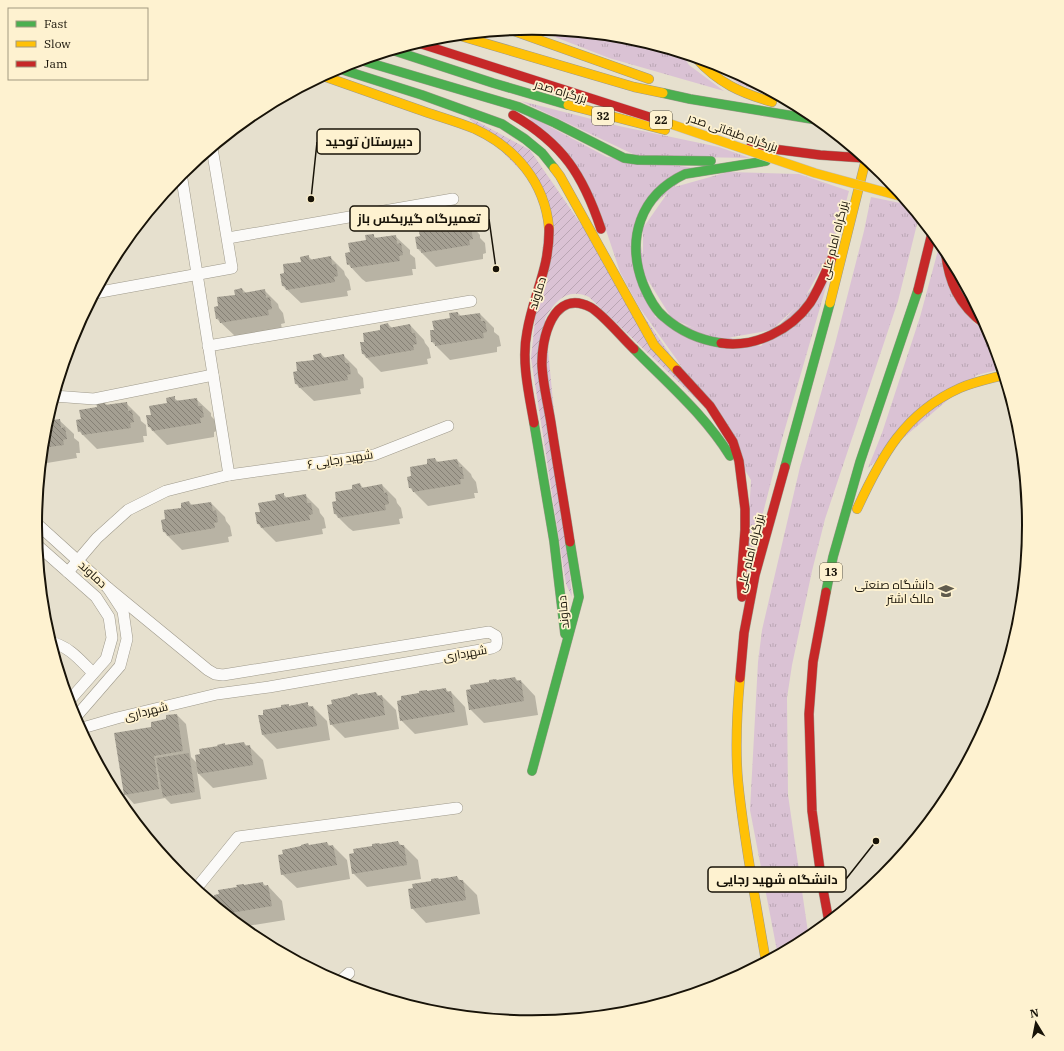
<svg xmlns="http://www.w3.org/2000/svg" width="1064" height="1051" viewBox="0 0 1064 1051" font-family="'IBM Plex Serif',Cairo,serif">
	<defs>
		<pattern id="grass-tufts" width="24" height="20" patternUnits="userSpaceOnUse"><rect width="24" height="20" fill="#dac2d4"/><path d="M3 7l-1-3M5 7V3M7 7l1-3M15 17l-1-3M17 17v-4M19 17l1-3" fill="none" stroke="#baa6b4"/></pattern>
		<pattern id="garden-furrows" width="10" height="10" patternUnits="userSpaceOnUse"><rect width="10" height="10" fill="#dac2d4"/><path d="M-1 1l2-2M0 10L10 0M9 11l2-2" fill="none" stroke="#baa6b4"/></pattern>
		<pattern id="building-back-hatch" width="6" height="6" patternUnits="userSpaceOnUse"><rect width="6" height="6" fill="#a49f92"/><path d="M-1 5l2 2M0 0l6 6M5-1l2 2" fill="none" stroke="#858075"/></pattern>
	</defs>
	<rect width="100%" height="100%" fill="#e6e0ce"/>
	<g fill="url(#grass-tufts)">
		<path d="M532 28 629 38 682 54 689 65 724 91 609 58Z"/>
		<path d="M710 62 723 66 788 101 739 84Z"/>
		<path d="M521 101 619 126 719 147 750 158 637 156Z"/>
		<path d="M526 114 607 157 696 168 636 220 655 317 761 346 832 266 782 439 745 583 751 480 677 360 639 307 620 272 599 209Z"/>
		<path d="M728 172 799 174 849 191 842 217 826 260 804 299 772 330 721 339 672 319 643 272V228L671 188Z"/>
		<path d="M871 197 910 205 919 216 898 301 825 519 812 571 792 665 787 698 788 795 809 939 778 956 750 810 758 662 762 630 800 467 835 344 864 231Z"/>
		<path d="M940 243 973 322 991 334 1002 369 977 375 868 468 882 433 920 317Z"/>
	</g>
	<path fill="url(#garden-furrows)" d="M467 116 530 150 709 411 589 297C567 287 554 302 545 319L572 597 566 584 531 358 548 198Z"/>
	<g fill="#0003">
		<path d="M443 219 447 223 466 220 480 235V238L485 243 486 253 483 254V259L436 267 418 249 421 237Z"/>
		<path d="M373 235 377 239 395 236 410 250V254L415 258 416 269H412L413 275 366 282 362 279 348 264 351 253Z"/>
		<path d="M308 256 312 260 330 257 344 271 345 275 349 280 351 290 347 291 348 296 301 303 283 286Z"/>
		<path d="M242 289 246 293 264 290 278 304 279 308 283 313 285 323 281 324 282 329 235 336 217 319Z"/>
		<path d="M458 313 461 316 480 314 494 328V332L499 336 501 346 497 347V352L450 360 432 342 435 331Z"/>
		<path d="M388 324 392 328 410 325 424 340 425 343 429 348 431 358 427 359 428 364 381 372 363 354 365 343Z"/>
		<path d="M321 354 325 358 343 355 357 369 358 373 363 378 364 388 360 389 361 394 314 401 296 384Z"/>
		<path d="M174 398 178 401 196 399 211 413V416L216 421 217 431 214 432V437L167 445 149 427 152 415Z"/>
		<path d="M104 402 108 406 126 403 140 417 141 421 146 425 147 436H143L144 442 97 449 79 431 82 420Z"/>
		<path d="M59 420 74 434V438L79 442 80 453H76L77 458 41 464 44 428Z"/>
		<path d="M435 459 439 463 457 460 471 474 472 477 476 482 478 493H474L475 498 428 506 410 488 412 477Z"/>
		<path d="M360 484 363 488 382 485 396 499 397 503 401 508 403 518 399 519 400 524 353 531 349 528 335 514Z"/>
		<path d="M283 494 287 498 305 495 319 509 320 513 324 518 326 528 322 529 323 534 276 542 258 524 261 512Z"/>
		<path d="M189 502 193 506 211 503 225 517 226 521 230 526 232 536 228 537 229 542 182 550 164 532Z"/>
		<path d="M515 678 519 682 521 681 535 696 538 715 484 723 470 709 497 681Z"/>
		<path d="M446 689 449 693 451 692 465 707 468 725 415 734 401 720 421 693Z"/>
		<path d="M376 693 380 697 382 696 396 710 399 729 345 738 331 724 351 697Z"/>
		<path d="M307 704 311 707H313L327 721 330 740 277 749 263 735 265 716 288 705 289 706Z"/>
		<path d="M177 715 186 724 191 757 197 763 201 755 225 744 226 746 244 743 247 746H249L263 760 267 779 213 788 197 772 201 799 171 804 165 798 134 804 125 794 153 728Z"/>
		<path d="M398 842 402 846H404L418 860 421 879 367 887 353 873Z"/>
		<path d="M327 843 331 847 333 846 347 860 350 879 297 888 282 874 302 847Z"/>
		<path d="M457 877 461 881H463L477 895 480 914 426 923 412 908 439 880Z"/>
		<path d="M263 883 266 887 268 886 282 901 285 920 241 927 217 907 238 888Z"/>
	</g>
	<g fill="url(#building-back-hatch)">
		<path d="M444 218V223L466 219 467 228H471L473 239 469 240 470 245 421 253V249H417L415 237 420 236 418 228 436 225 435 220Z"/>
		<path d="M374 234V238L396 235 397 244 401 243 403 255 399 256 400 261 351 268 350 264 347 265 345 253 350 252 348 243 366 240 365 235Z"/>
		<path d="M309 255V260L331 256 332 265 336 264 338 276 334 277 335 282 286 290 285 286H282L280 274 284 273 283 264 301 262 300 257Z"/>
		<path d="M242 288 243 293 265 289 266 298 270 297 272 309 268 310 269 315 220 323 219 318 216 319 214 307 218 306 217 297 235 295 234 290Z"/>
		<path d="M458 312V316L480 313 481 321H485L487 332 483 333 484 338 435 346V342H431L430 330H434L432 321 450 318 449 313Z"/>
		<path d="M388 323 389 328 410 324 412 333H415L417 344 413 345 414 350 366 358 365 354H362L360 342H364L363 333 380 330V325Z"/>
		<path d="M321 353 322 358 344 354 345 363H349L351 374 347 375 348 380 299 388 298 384H295L293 372 297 371 296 362 314 360 313 355Z"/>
		<path d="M175 396V401L197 398 198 406H202L204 417 200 418 201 423 152 431 151 427H148L146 415H151L149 406 167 403 166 398Z"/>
		<path d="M105 401V405L127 402 128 411 132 410 134 422 130 423 131 428 82 435 81 431 78 432 76 420 81 419 79 410 97 407 96 402Z"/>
		<path d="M60 419 61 428 65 427 67 439 63 440 64 445 42 448 44 428 46 421Z"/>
		<path d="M435 458 436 462 457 459 459 467H462L464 479H460L461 484 413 492 412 488H409L407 477 411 476 410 467 427 464V459Z"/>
		<path d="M360 483 361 488 382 484 384 493 387 492 389 504 385 505 386 510 338 518 337 514H334L332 502 336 501 335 492 352 489V485Z"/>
		<path d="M284 493V498L306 494 307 503H311L313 514 309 515 310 520 261 528 260 524H257L255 512H260L258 503 276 500 275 495Z"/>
		<path d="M189 501 190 505 211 502 213 511 216 510 218 522 214 523 215 528 167 536 166 532H163L161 520 165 519 164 510 181 508V503Z"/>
		<path d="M515 677 516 681 521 680 524 701 469 710 466 690 471 689 470 685 489 682V680L496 679 497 680Z"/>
		<path d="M446 688V692L451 691 455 712 400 721 397 701 401 700V696L419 693V691L427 690V691Z"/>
		<path d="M376 692 377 696 382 695 385 715 330 725 327 705 332 704 331 700 350 696V695L357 693 358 695Z"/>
		<path d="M308 702V707L313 706 317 726 262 735 258 715H263V710L281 707V705L289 704V706Z"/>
		<path d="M177 714 183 751 154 756 159 789 124 795 114 733 151 727V722L166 719V715Z"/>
		<path d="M244 742 245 746 250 745 253 765 198 774 195 755 200 754 199 749 218 746 217 745 225 743V745Z"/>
		<path d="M189 753 195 792 163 797 156 758Z"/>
		<path d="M398 841 399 845H404L407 865 352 874 349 854 354 853 353 849 372 846V844L379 843 380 844Z"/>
		<path d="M327 842 328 846 333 845 337 865 281 875 278 855 283 854 282 850 301 846V845L308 843 309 845Z"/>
		<path d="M457 876 458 880H463L466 900 411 909 408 889 413 888 412 884 431 881V879L438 878 439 879Z"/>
		<path d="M263 882V886L268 885 272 906 224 914 215 906 214 895 219 894 218 890 237 887 236 885 244 884V885Z"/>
	</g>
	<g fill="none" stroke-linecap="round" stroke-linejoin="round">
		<defs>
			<g id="street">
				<path d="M181 173 229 475"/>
				<path d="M228 238 453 199"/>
				<path d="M95 293 232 268 212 148"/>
				<path d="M208 346 471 301"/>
				<path d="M54 396 94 399 213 375"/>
				<path d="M35 522 108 588 123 611 127 639 120 666 74 719"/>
				<path d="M36 544 96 597 109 617 112 638 106 659 68 702"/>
				<path d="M68 572 97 538 128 510 166 491 229 475 374 455 448 426"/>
				<path d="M50 642C69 646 80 660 93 673"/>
				<path d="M79 729 117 718 217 694 269 687 492 648 496 646 497 641 496 636 489 632 223 675 215 674 208 670 108 588"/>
				<path d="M195 890 238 837 457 808"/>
				<path d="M338 983 349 973"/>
			</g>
			<g id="fast">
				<path d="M392 50 493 83 568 105"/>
				<path d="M360 60 519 107 555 123 624 158 638 160 711 161"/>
				<path d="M337 68 422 95 502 124 525 139 542 153 554 168"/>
				<path d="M663 93 690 99 818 120"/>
				<path d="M721 343C700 340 681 332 664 317 654 309 648 296 643 284 626 239 640 195 685 174L766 161"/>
				<path d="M634 349C667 383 705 415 730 456"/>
				<path d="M534 423 554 541 565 634"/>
				<path d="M785 467 830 303"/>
				<path d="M826 592 833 557 860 462 918 290"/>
				<path d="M532 771 579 597 570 542"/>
			</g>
			<g id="slow">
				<path d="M511 30 649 79"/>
				<path d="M457 35 634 87 663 93"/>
				<path d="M696 58C718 83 741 93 772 102"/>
				<path d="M323 76C354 87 386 98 417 109 436 116 456 121 475 129 516 148 545 183 549 228"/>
				<path d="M568 105 665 130"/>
				<path d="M554 168 560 176 654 345 677 370"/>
				<path d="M830 303 866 159"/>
				<path d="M857 509C881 457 904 413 960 388 974 382 989 379 1004 375"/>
				<path d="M740 678C737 711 735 747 738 781 744 842 756 902 766 962"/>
			</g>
			<g id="jam">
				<path d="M513 115C563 144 583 175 601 229"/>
				<path d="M751 146 820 155 864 158"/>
				<path d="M945 248C948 281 958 305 986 325"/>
				<path d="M918 290 932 233"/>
				<path d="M721 343C755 348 791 330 810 303 819 289 825 273 832 258"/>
				<path d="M677 370 710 406 733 442 739 461 745 509V530L741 582 742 597"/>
				<path d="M534 423C529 394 521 361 527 332 533 295 550 268 549 228"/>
				<path d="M570 542C564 502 557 463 551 423 548 404 543 385 542 366 541 339 553 288 590 307 603 314 623 339 634 349"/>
				<path d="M826 592 813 662 809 714 812 811 822 884 829 922"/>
				<path d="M740 678 744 633 755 575 785 467"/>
			</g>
		</defs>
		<use href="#street" stroke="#9e998b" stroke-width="12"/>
		<use href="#fast" stroke="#9e998b" stroke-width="10"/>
		<use href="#slow" stroke="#9e998b" stroke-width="10"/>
		<use href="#jam" stroke="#9e998b" stroke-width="10"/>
		<use href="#street" stroke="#fbfaf8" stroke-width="11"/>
		<use href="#fast" stroke="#4caf50" stroke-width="9"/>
		<use href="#slow" stroke="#ffc107" stroke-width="9"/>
		<use href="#jam" stroke="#c62828" stroke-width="9"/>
		<defs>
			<path id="slow-bridge" d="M659 120 815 173 903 197"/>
			<path id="jam-bridge" d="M418 43 659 120"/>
		</defs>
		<use href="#slow-bridge" stroke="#c4c0b8" stroke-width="10" stroke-linecap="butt"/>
		<use href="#jam-bridge" stroke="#c4c0b8" stroke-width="10" stroke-linecap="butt"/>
		<use href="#slow-bridge" stroke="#ffc107" stroke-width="9"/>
		<use href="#jam-bridge" stroke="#c62828" stroke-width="9"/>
	</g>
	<defs>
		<symbol id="university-bare" viewBox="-9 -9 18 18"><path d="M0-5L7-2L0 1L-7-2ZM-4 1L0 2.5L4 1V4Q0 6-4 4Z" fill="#605b4d" stroke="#fef2d0" stroke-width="2.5" paint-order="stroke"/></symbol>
	</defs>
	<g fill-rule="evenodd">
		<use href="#university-bare" x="935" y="580" width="22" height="22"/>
	</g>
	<g text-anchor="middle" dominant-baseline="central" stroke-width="3.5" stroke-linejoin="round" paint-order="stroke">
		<g fill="#fef2d0" stroke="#5d5644" stroke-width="1">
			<rect x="592" y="107" width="22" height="18" rx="3"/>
			<rect x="650" y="111" width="22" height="18" rx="3"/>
			<rect x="820" y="563" width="22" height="18" rx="3"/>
		</g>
		<g font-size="11" font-weight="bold" fill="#181308">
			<text x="603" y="116">32</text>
			<text x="661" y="120">22</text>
			<text x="831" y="572">13</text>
		</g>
		<g font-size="12" fill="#181308" stroke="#fef2d0">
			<text transform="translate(561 91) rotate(17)">بزرگراه صدر</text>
			<text transform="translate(733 132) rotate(19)">بزرگراه طبقاتی صدر</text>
			<text transform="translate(834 240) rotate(-76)">بزرگراه امام علی</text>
			<text transform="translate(537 293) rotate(-73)">دماوند</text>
			<text transform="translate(340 459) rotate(-9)">شهید رجایی ۶</text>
			<text transform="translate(750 553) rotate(-76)">بزرگراه امام علی</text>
			<text transform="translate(93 574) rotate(43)">دماوند</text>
			<text transform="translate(563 612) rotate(-95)">دماوند</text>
			<text transform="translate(465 653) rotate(-10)">شهرداری</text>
			<text transform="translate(146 711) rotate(-14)">شهرداری</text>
		</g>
		<g font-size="12" fill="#181308" stroke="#fef2d0" text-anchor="end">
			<text x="934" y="584">دانشگاه صنعتی<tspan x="934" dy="14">مالک اشتر</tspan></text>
		</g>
	</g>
	<path d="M0 0H1064V1051H0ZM42 525a490 490 0 1 1 980 0a490 490 0 1 1-980 0Z" fill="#fef2d0" fill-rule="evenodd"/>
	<path fill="none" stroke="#181308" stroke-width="2" d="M42 525a490 490 0 1 1 980 0a490 490 0 1 1-980 0Z"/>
	<path fill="none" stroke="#181308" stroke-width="1.5" d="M311 199L317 142M496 269L489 219M876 841L846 879"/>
	<g fill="#181308" stroke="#fef2d0" stroke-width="1.5">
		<circle cx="311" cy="199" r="4"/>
		<circle cx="496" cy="269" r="4"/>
		<circle cx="876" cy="841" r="4"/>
	</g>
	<g fill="#fef2d0" stroke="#181308" stroke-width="1.5">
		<rect x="317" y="129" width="103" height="25" rx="4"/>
		<rect x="350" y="206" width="139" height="25" rx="4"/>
		<rect x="708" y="867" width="138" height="25" rx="4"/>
	</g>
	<g font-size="13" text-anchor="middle" font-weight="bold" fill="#181308">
		<text x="369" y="146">دبیرستان توحید</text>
		<text x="419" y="223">تعمیرگاه گیربکس باز</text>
		<text x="777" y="884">دانشگاه شهید رجایی</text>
	</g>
	<rect x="8" y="8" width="140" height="72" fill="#fef2d0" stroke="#a29980"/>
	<rect x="16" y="21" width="20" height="6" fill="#4caf50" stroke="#a29980"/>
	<text x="44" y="28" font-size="12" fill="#181308">Fast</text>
	<rect x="16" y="41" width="20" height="6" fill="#ffc107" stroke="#a29980"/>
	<text x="44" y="48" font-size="12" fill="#181308">Slow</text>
	<rect x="16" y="61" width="20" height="6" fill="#c62828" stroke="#a29980"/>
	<text x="44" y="68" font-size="12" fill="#181308">Jam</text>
	<g transform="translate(1036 1023) rotate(350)" stroke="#fef2d0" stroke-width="3" paint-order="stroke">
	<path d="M0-3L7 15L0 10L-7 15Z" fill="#181308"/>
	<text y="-6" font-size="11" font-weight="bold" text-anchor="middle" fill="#181308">N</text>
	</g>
</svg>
